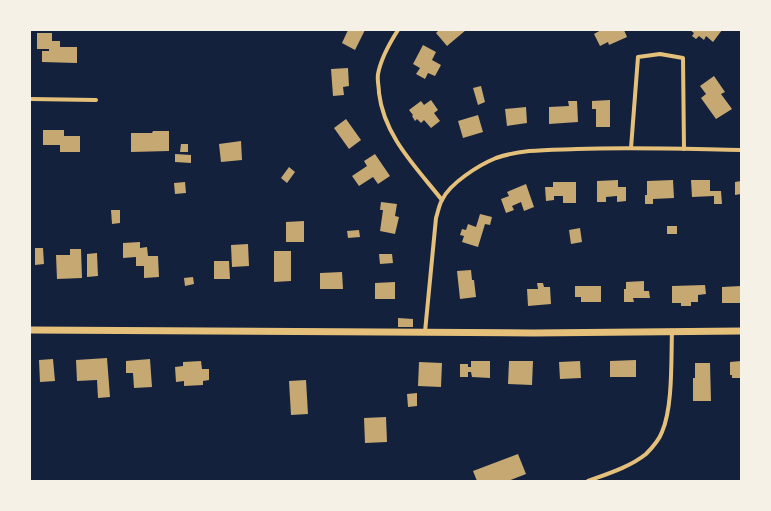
<svg xmlns="http://www.w3.org/2000/svg" width="771" height="511" viewBox="0 0 771 511" font-family="Figtree,sans-serif">
	<rect width="100%" height="100%" fill="#14213d"/>
	<g fill="#c6a872">
		<path d="M348 30H365L355 50 342 43Z"/>
		<path d="M439 30H466L447 46 436 33Z"/>
		<path d="M601 30H624L627 37 609 45 608 42 600 46 594 34Z"/>
		<path d="M690 30H722L713 42 706 36 704 40 699 36 696 39 692 36 694 33Z"/>
		<path d="M37 33H52V41H60V47H77V63L42 62V51H49V49H37Z"/>
		<path d="M423 45 436 52 432 60 441 65 435 76 428 73 425 79 416 74 420 68 413 64Z"/>
		<path d="M348 68 349 86 343 87 344 95 333 96 331 69Z"/>
		<path d="M714 76 725 92 721 94 732 109 716 119 701 98 706 94 700 86Z"/>
		<path d="M481 86 485 102 478 105 473 88Z"/>
		<path d="M431 100 438 110 434 113 440 121 431 128 424 120 421 123 417 119 415 121 412 116 413 115 409 110 421 101 424 105Z"/>
		<path d="M610 100V127H596V109H592V101Z"/>
		<path d="M568 101H577L578 122 549 124V107L569 106Z"/>
		<path d="M526 107 527 123 507 126 505 109Z"/>
		<path d="M478 115 483 132 463 138 458 121Z"/>
		<path d="M346 119 361 140 349 149 334 128Z"/>
		<path d="M43 130H64V136H80V152H60V145H43Z"/>
		<path d="M153 131H169V151L131 152V133H152Z"/>
		<path d="M241 141 242 160 221 162 219 144Z"/>
		<path d="M181 144H188V152H180Z"/>
		<path d="M175 154 191 155V163L175 162Z"/>
		<path d="M375 154 390 176 378 184 373 177 359 186 352 176 367 166 364 161Z"/>
		<path d="M289 167 295 172 287 183 281 178Z"/>
		<path d="M618 180V187H626V201L617 202V196L606 197V202H597V181Z"/>
		<path d="M673 180 674 198 653 199V204H645V195H647V181Z"/>
		<path d="M691 180H710V191H721L722 204H714V196L692 197Z"/>
		<path d="M741 181V194L735 195V182Z"/>
		<path d="M185 182 186 193 175 194 174 183Z"/>
		<path d="M553 182H576V203H563V196H554V200L546 201 545 187H553Z"/>
		<path d="M526 184 534 207 524 211 521 202 512 206 514 210 506 213 501 199 509 196 507 192Z"/>
		<path d="M381 202 397 204 395 216 399 217 395 234 380 231 383 210H380Z"/>
		<path d="M111 210H120V223L112 224Z"/>
		<path d="M480 214 492 217 490 225 485 224 478 247 462 242 464 236 460 235 462 229 466 230 468 224 476 227Z"/>
		<path d="M304 221V242H286V222Z"/>
		<rect x="667" y="226" width="10" height="8"/>
		<path d="M580 228 582 242 571 244 569 230Z"/>
		<path d="M359 230 360 237 348 238 347 231Z"/>
		<path d="M140 242V248L147 247 148 256H158L159 277 144 278V266H136V257L123 258V243Z"/>
		<path d="M248 244 249 266 232 267 231 245Z"/>
		<path d="M35 248H43L44 264 35 265Z"/>
		<path d="M70 249H81L82 278 57 279 56 255H70Z"/>
		<path d="M274 251H291V281L274 282Z"/>
		<path d="M97 253 98 276 87 277V254Z"/>
		<path d="M379 254H392L393 263 380 264Z"/>
		<path d="M214 261H229L230 279H214Z"/>
		<path d="M471 270 472 280H474L476 297 460 299 457 271Z"/>
		<path d="M342 272 343 289H320V273Z"/>
		<path d="M193 277 194 284 185 286 184 278Z"/>
		<path d="M644 281V291H649L650 298H633L634 302H624V289H626V282Z"/>
		<path d="M395 282V299H375V283Z"/>
		<path d="M537 283H543L544 287H550L551 304 528 306 527 289H538Z"/>
		<path d="M705 285 706 294 698 295V302H691V306H681V303H672V286Z"/>
		<path d="M575 286H601V302H581V297H575Z"/>
		<path d="M741 286V303H722V287Z"/>
		<path d="M398 318 413 319V327H398Z"/>
		<path d="M107 358 110 397 98 398 97 380 77 381 76 360Z"/>
		<path d="M53 359 55 381 40 382 39 360Z"/>
		<path d="M150 359 152 387 134 388 133 373H126V361Z"/>
		<path d="M636 360V377H610V361Z"/>
		<path d="M201 361 202 369H209V380L203 381V385L184 386V381L176 382 175 367 183 366V362Z"/>
		<path d="M471 361H490V378L472 377 471 372H468V377H460V364H468V367H471Z"/>
		<path d="M509 361H533L532 385 508 384Z"/>
		<path d="M580 361 581 378 560 379 559 362Z"/>
		<path d="M741 361V378H732V375H730V362Z"/>
		<path d="M419 362 442 363 441 387 418 386Z"/>
		<path d="M695 363H710L711 401H693V378H695Z"/>
		<path d="M306 380 308 414 291 415 289 381Z"/>
		<path d="M417 393V406L408 407 407 394Z"/>
		<path d="M386 417 387 442 365 443 364 418Z"/>
		<path d="M518 454 526 474 508 481H477L473 471Z"/>
	</g>
	<g fill="none" stroke-linecap="round" stroke-linejoin="round">
		<g stroke="#e5c07b" stroke-width="4">
			<path d="M398 30C389 44 381 58 378 74 377 80 379 87 379 93 384 136 416 167 442 200"/>
			<path d="M30 99 96 100"/>
			<path d="M631 148 638 57 660 54 683 58 684 149"/>
			<path d="M425 332 436 218C438 212 439 205 442 200 450 183 479 165 496 158 522 149 550 150 577 149 632 147 686 149 741 150"/>
			<path d="M588 481C607 474 630 467 646 454 652 448 659 440 662 432 673 407 671 359 672 331"/>
		</g>
		<path stroke="#e5c07b" stroke-width="7" d="M30 330 533 333 741 331"/>
	</g>
	<rect width="771" height="511" fill="none" stroke="#f6f1e7" stroke-width="62"/>
</svg>
